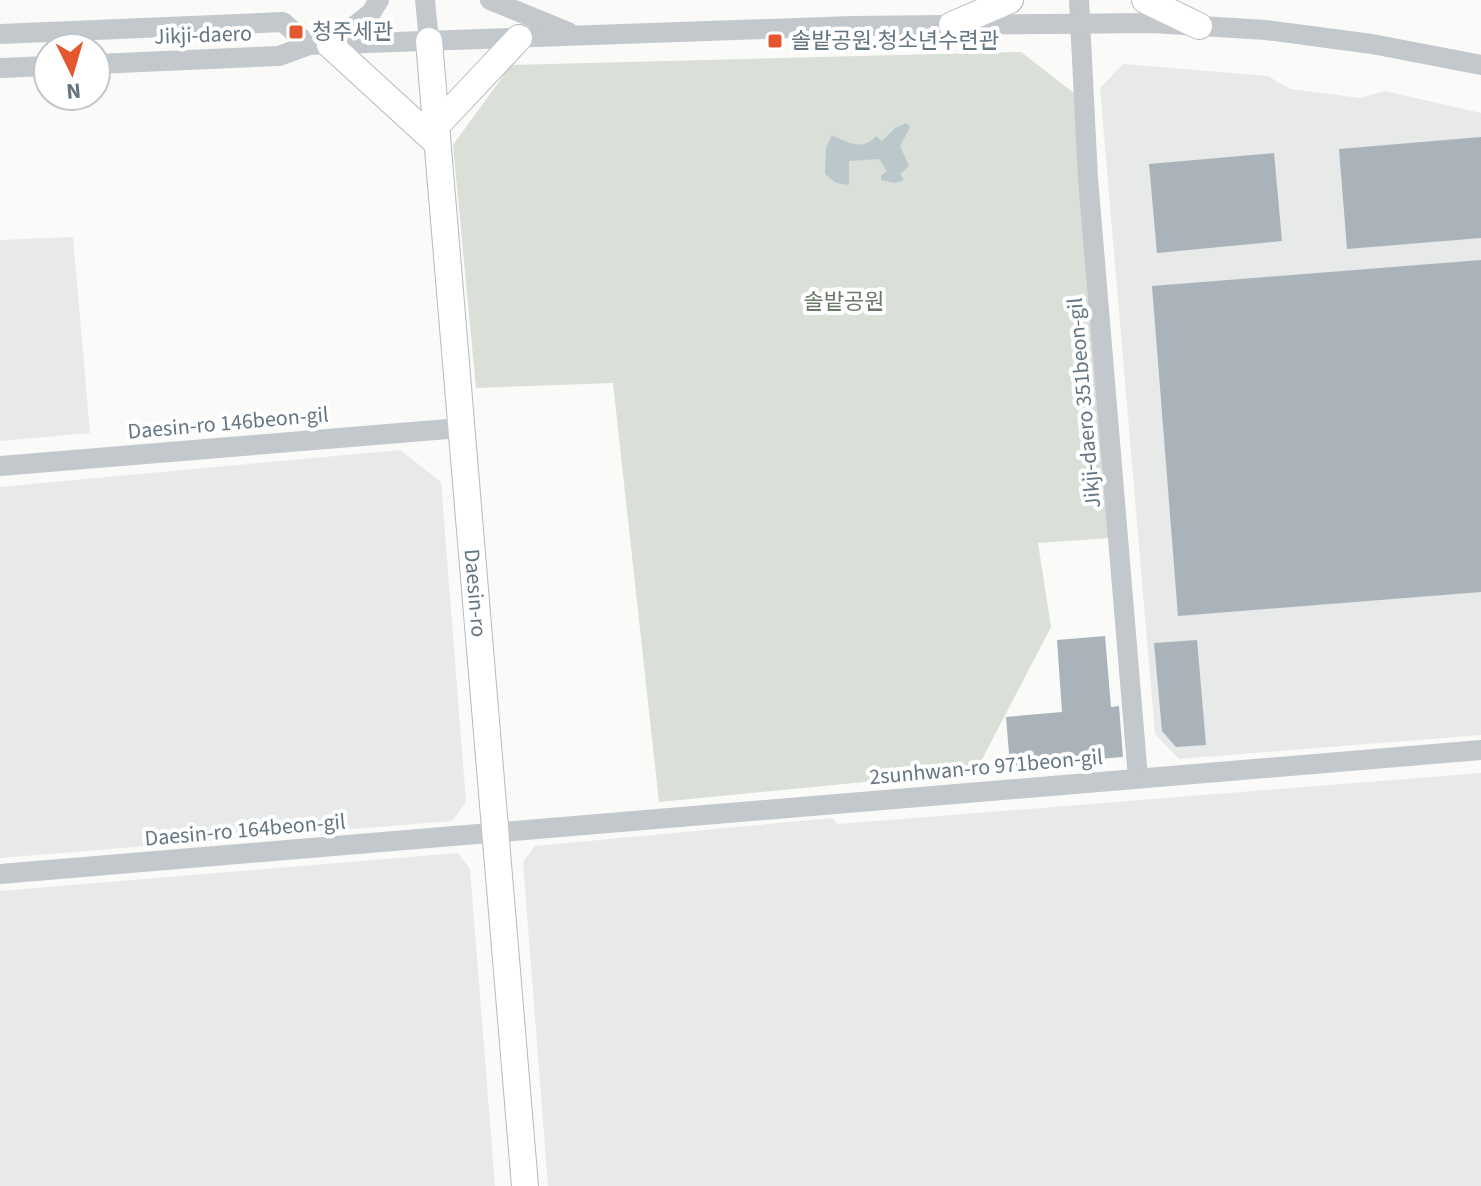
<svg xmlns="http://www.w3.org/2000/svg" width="1481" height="1186" viewBox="0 0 1481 1186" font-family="'Source Sans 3','Noto Sans KR',sans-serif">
	<rect width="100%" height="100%" fill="#fafaf8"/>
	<g fill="#e8e9e9">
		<path d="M1123 64 1268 76 1290 89 1360 98 1385 91 1481 113V735L1179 759 1155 734 1100 88Z"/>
		<path d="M73 237 90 433 0 441V240Z"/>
		<path d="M400 450 441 482 466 802 452 821 0 858V487Z"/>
		<path d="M1481 773V1186H548L523 862 535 846 832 818 838 824Z"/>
		<path d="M458 853 470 869 495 1186H0V891Z"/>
	</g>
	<path fill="#dadfd7" d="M1021 52 1074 93 1110 538 1038 543 1051 627 976 771 659 802 613 383 476 388 453 145 511 65Z"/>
	<path fill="#bbc7cb" d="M906 123 910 127 900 146 909 166 900 174 904 180 895 183 881 180V176L887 171 879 159 849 161V185L836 183 825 174 826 148 832 135C847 142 863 152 876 136L882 141 895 128Z"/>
	<g fill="#aab3b9">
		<path d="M1481 137V238L1347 249 1339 149Z"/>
		<path d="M1274 153 1282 241 1157 253 1149 164Z"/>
		<path d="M1481 260V592L1178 616 1152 286Z"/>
		<path d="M1105 636 1111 707 1119 706 1123 757 1010 766 1006 717 1062 712 1057 640Z"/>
		<path d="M1197 640 1206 745 1176 747 1162 731 1154 643Z"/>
	</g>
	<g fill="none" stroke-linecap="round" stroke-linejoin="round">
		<defs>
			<g id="major">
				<path d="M1145 0 1199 26"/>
				<path d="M952 25 1010 0"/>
				<path id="s1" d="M429 41 525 1186"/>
				<path d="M330 45 437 143"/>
				<path d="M436 126 519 38"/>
			</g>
		</defs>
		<use href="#major" stroke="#b5babe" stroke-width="28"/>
		<g stroke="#c3c8cc" stroke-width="20">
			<path d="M425 0 429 41"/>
			<path d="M490 0 568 32"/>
			<path d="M1079 0 1088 178 1138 778"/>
			<path d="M0 34 283 22 309 45"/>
			<path d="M330 45 371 13 379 0"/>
			<path d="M96 64 279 56 309 45 852 26 1152 23 1266 30 1372 44 1481 65"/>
			<path d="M0 68 48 66"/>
			<path d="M0 466 460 428"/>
			<path d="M0 874 1481 750"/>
		</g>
		<use href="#major" stroke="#fff" stroke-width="26"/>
	</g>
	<g fill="#e4572e" stroke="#fff" stroke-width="3">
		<rect x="288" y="24" width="16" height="16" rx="4"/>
		<rect x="767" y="33" width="16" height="16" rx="4"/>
	</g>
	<g text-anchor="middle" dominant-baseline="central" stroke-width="8" stroke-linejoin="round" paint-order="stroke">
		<g font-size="22" fill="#657683" stroke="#fff" text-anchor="start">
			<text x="312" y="32">청주세관</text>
			<text x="791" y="41">솔밭공원.청소년수련관</text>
		</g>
		<g font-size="22" fill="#657683" stroke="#fff">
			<text transform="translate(203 35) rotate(-2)">Jikji-daero</text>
			<text transform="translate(1084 403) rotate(-95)">Jikji-daero 351beon-gil</text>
			<text transform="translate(228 423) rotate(-5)">Daesin-ro 146beon-gil</text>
			<text stroke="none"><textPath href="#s1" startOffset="554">Daesin-ro</textPath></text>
			<text transform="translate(986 767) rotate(-5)">2sunhwan-ro 971beon-gil</text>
			<text transform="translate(245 830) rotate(-5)">Daesin-ro 164beon-gil</text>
		</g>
		<g font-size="22" fill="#687a64" stroke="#fff">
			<text x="844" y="302">솔밭공원</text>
		</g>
	</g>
	<g transform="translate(72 72) rotate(175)"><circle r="38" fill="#ffffff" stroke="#c1c8cd" stroke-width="2"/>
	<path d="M0-6L14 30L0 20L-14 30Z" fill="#e4572e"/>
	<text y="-12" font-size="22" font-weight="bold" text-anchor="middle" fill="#657683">N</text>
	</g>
</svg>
